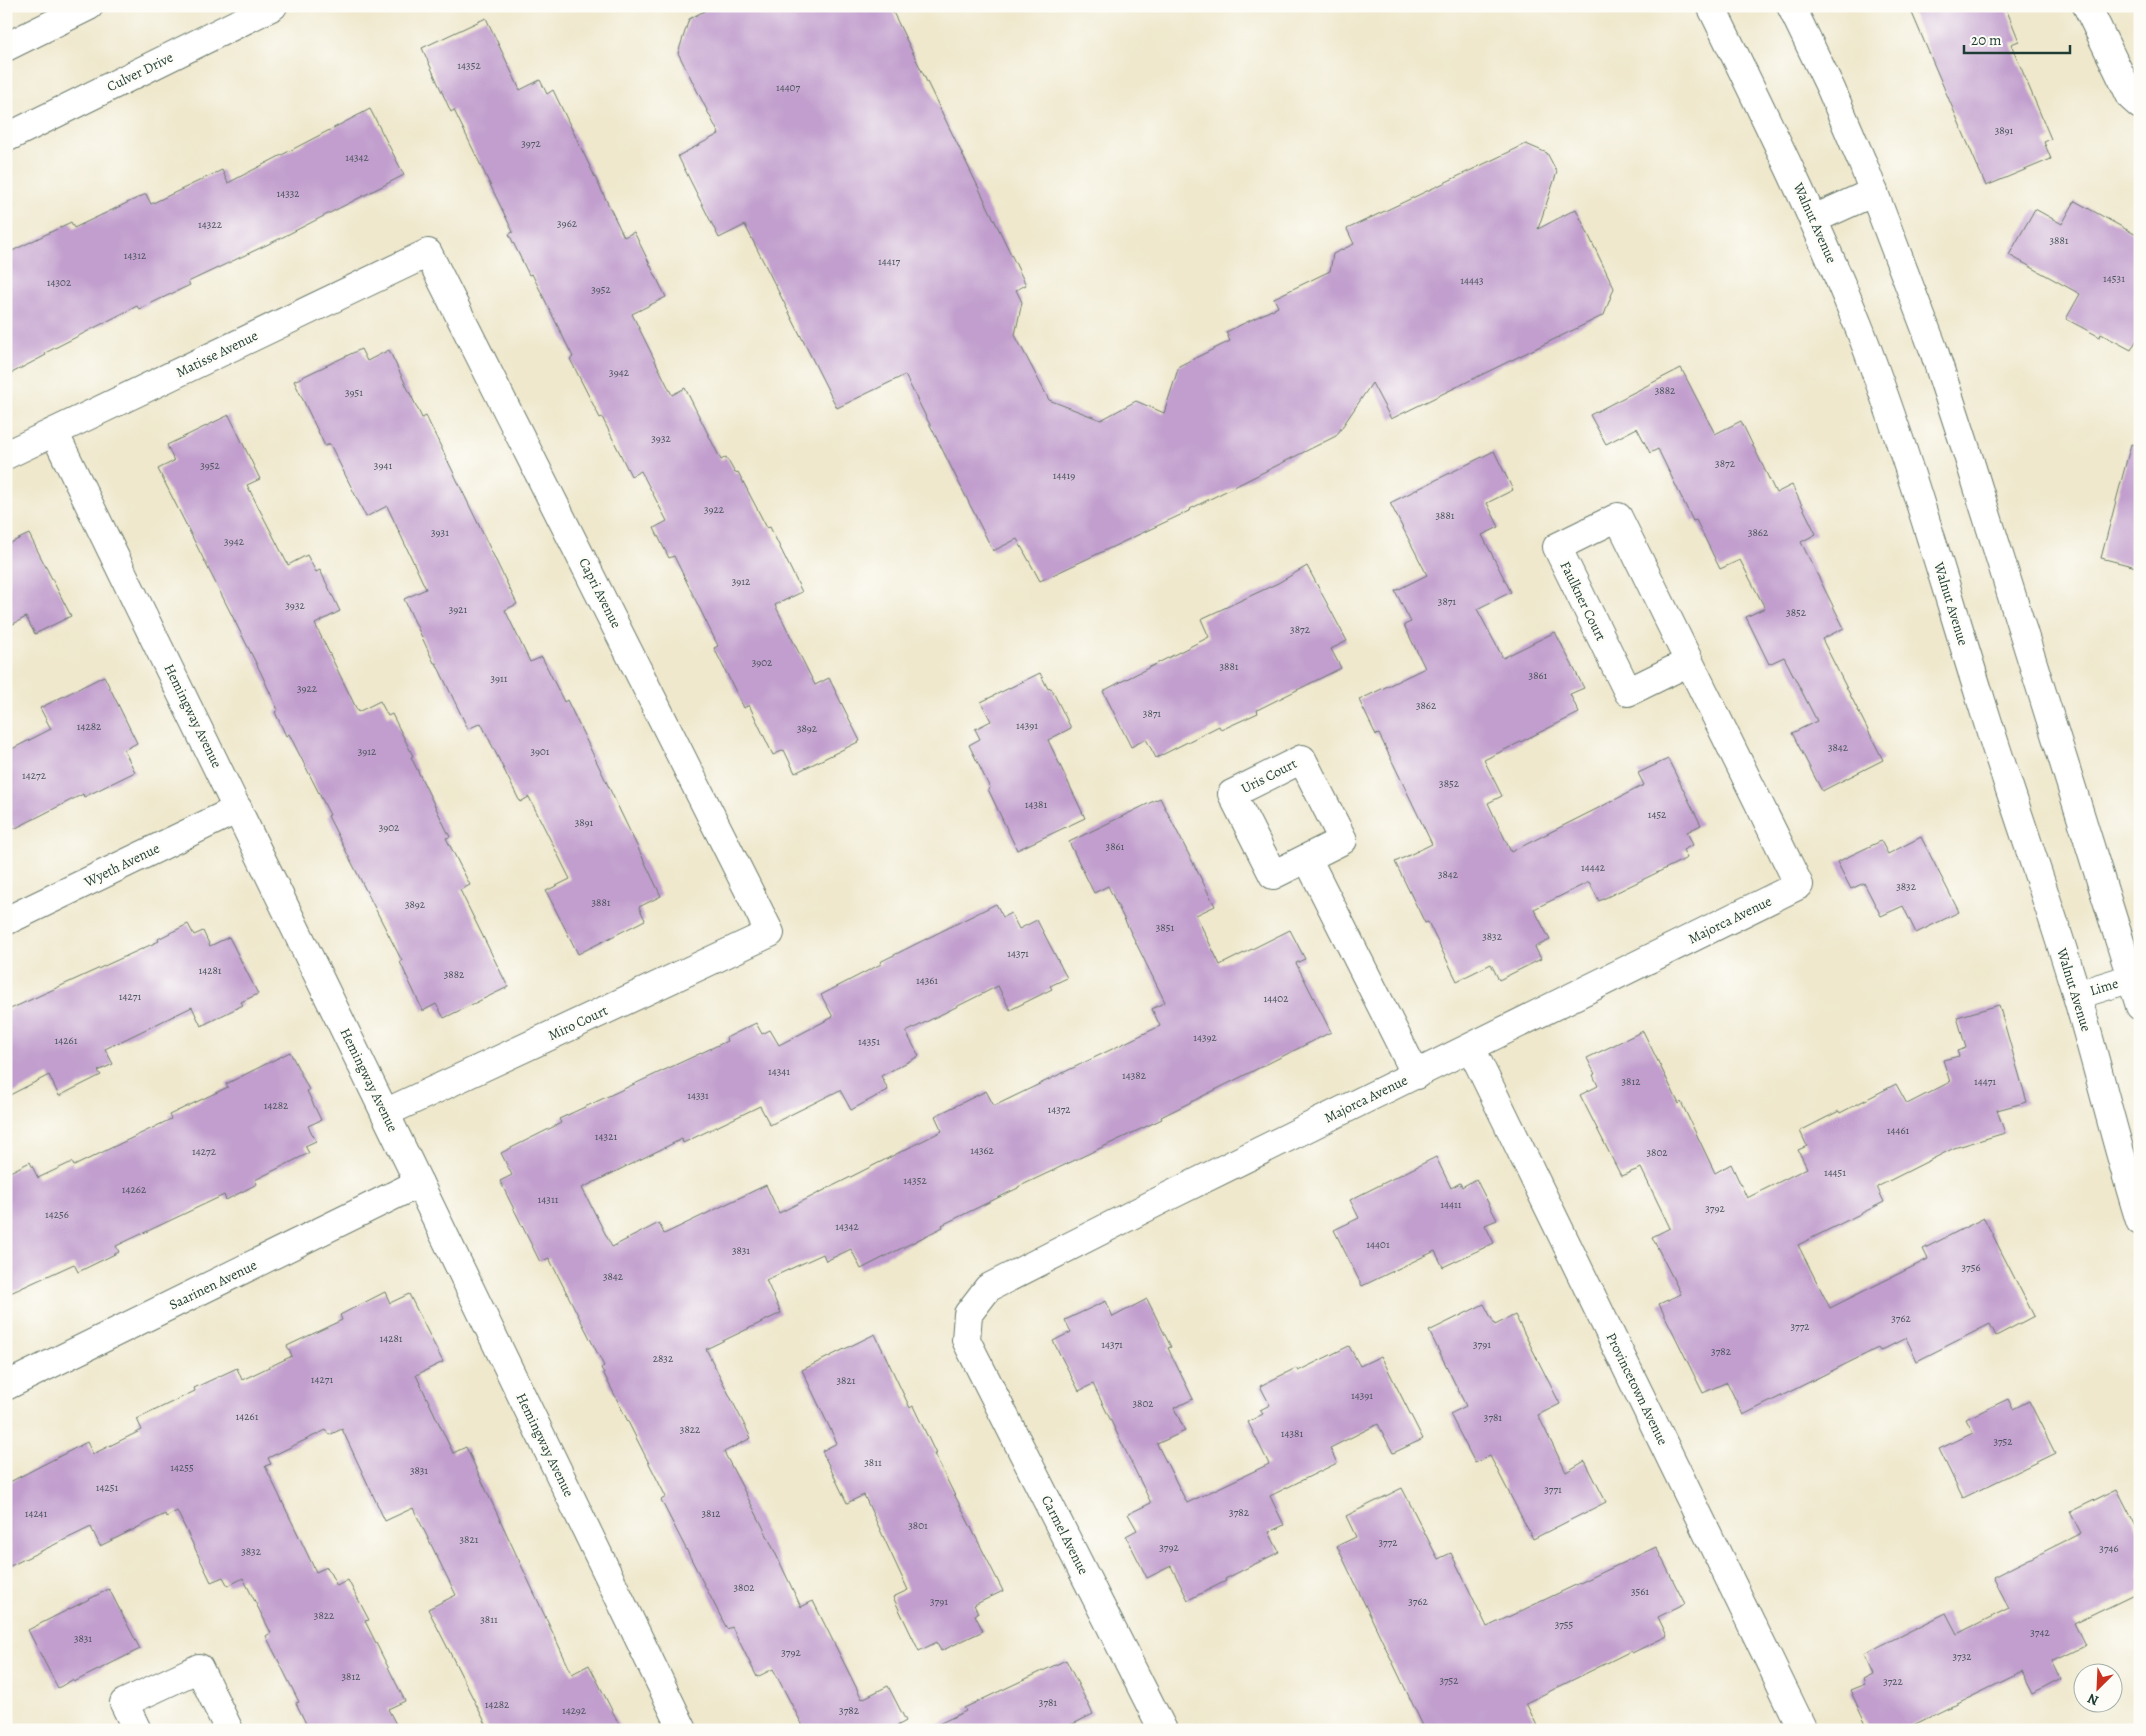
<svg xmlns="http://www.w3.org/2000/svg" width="2146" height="1736" viewBox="0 0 2146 1736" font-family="Alegreya,serif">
	<rect width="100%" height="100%" fill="#fdfcf7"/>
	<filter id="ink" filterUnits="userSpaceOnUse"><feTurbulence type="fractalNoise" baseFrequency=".02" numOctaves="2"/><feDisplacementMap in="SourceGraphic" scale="10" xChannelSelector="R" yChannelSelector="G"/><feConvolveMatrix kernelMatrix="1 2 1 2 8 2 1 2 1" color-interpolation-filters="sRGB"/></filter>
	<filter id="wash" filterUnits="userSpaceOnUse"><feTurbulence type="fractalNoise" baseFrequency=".0096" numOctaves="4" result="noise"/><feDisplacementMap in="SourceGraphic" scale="20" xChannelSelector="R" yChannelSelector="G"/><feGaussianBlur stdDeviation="1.12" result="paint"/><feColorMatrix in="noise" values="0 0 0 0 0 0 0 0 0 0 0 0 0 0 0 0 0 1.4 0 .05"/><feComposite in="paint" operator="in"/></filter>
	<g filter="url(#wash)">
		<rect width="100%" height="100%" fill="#efe8cd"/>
		<g id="blocks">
			<g fill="#c19ecd">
				<path d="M714 6H890L1026 285 1016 290 1022 302 1015 335 1049 400 1101 420 1136 401 1164 413 1179 366 1230 341 1226 332 1278 307 1274 298 1330 271 1333 254 1354 244 1347 229 1526 144 1547 153 1557 172 1538 229 1576 209 1614 288 1604 315 1391 419 1372 383 1336 436 1190 509 1191 510 1040 581 1017 539 993 551 905 375 837 408 745 225 719 238 678 156 719 134 678 53 689 19Z"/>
				<path d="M1909 6H2005L2019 41 2011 44 2051 139 2044 142 2051 159 1986 186Z"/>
				<path d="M486 18 520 90 540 80 547 94 553 90 624 237 634 232 666 297 632 314 672 395 685 388 721 460 726 457 735 473 738 472 767 528 770 527 802 592 775 605 815 685 829 678 860 741 795 773 784 750 773 755 749 705 744 708 714 648 718 646 674 556 669 558 654 528 667 521 641 471 631 476 602 417 600 418 570 359 573 357 532 274 529 275 509 234 513 232 454 110 451 112 422 48Z"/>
				<path d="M370 109 404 175 277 240 188 282 190 285 139 309 137 306 45 353 46 355 6 376V254L71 222 74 228 146 194 151 204 222 170 228 183Z"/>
				<path d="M2075 201 2140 237V334L2131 350 2101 334 2100 337 2066 319 2080 294 2009 255 2035 209 2062 224Z"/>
				<path d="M361 349 367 361 389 350 422 418 426 416 517 604 505 610 530 662 542 657 564 702 567 700 661 896 639 907 645 920 578 954 546 891 570 879 529 797 520 802 481 723 468 729 436 663H434L404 599 426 589 387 506 366 517 330 444 325 446 294 381Z"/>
				<path d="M1681 368 1715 434 1741 421 1776 493 1792 485 1816 534 1801 542 1844 628 1822 639 1883 760 1822 791 1792 733 1817 721 1784 657 1769 664 1746 617 1765 608 1740 560 1720 569 1696 520 1693 521 1658 449 1650 453 1637 428 1606 444 1590 415Z"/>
				<path d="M229 415 260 479 247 485 288 565 307 555 316 572 320 570 340 611 315 624 358 712 380 701 388 716 392 714 413 756 411 757 450 837 446 838 470 885 460 890 508 987 444 1018 436 1004 423 1011 400 962 402 961 328 816 330 815 289 734 286 736 275 712 278 710 261 673 158 469 174 461 167 445Z"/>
				<path d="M2131 444 2140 446V568L2101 558Z"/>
				<path d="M1494 451 1513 490 1487 503 1499 527 1482 535 1511 592 1477 609 1503 658 1555 632 1584 688 1570 694 1579 713 1484 760 1502 796 1488 803 1511 852 1644 785 1638 773 1668 759 1701 825 1687 832 1693 845 1683 850 1687 858 1599 901 1589 882 1534 909 1550 940 1535 947 1541 959 1499 980 1491 964 1457 981 1428 922 1425 923 1395 862 1432 844 1379 734 1376 735 1359 700 1425 668 1404 625 1411 622 1395 591 1427 575 1390 503Z"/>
				<path d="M29 534 71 616 35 634 26 617 6 628V545Z"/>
				<path d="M1307 566 1347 641 1331 649 1341 668 1257 710 1258 713 1221 730 1219 726 1156 758 1146 739 1131 747 1103 691 1209 637 1201 619 1278 583Z"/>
				<path d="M1040 673 1048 689 1051 688 1071 728 1048 740 1085 818 1017 850 988 789 990 788 969 745 980 739 975 729 991 721 981 702Z"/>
				<path d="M104 676 137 743 124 750 135 772 84 797 83 794 14 829 6 814V752L51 729 40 708Z"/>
				<path d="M1160 798 1215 906 1196 915 1220 965 1290 930 1305 959 1296 963 1331 1032 1161 1117 1162 1119 1018 1187V1188L942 1225 943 1227 861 1269 851 1249 826 1261 823 1254 766 1280 781 1313 706 1349 751 1438 724 1452 762 1525 801 1607 813 1601 862 1699 888 1686 906 1721 890 1730H801L804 1728 773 1669 757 1677 732 1627 727 1629 661 1500 666 1497 601 1368 604 1366 549 1258 540 1262 500 1181 512 1175 501 1153 561 1123 559 1119 727 1041 726 1038 756 1023 762 1034 770 1030 779 1045 833 1017 821 995 881 964 880 962 996 904 1003 917 1011 913 1019 929 1037 920 1067 978 1050 986 1052 989 1010 1010 998 986 906 1032 919 1056 881 1076 888 1090 851 1110 840 1090 770 1125 760 1106 683 1143 682 1139 582 1188 612 1247 659 1223 664 1234 766 1185 779 1213 942 1131 935 1116 986 1091 994 1106 1160 1026 1152 1009 1165 1002 1108 886 1094 893 1069 842Z"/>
				<path d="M1921 837 1959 912 1916 933 1903 906 1881 916 1864 883 1851 889 1837 862 1881 841 1888 854Z"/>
				<path d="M188 924 194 935 203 931 210 946 229 937 258 994 241 1002 243 1005 201 1026 192 1007 105 1049 113 1064 98 1071 101 1075 59 1096 49 1075 6 1097V1011L159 941 158 939Z"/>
				<path d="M1999 1005 2027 1102 1997 1110 2005 1133 1954 1148 1877 1187 1884 1202 1798 1245 1830 1308 1928 1259 1923 1249 1984 1218 2034 1316 1996 1336 1990 1324 1917 1361 1906 1338 1880 1351 1878 1348 1743 1415 1727 1382 1703 1393 1659 1304 1681 1294 1652 1237 1670 1228 1641 1168 1621 1176 1580 1095 1598 1086 1593 1075 1595 1074 1587 1058 1643 1031 1679 1104 1681 1102 1715 1173 1731 1164 1747 1198 1807 1168 1798 1150 1807 1146 1800 1131 1839 1111 1840 1113 1896 1084 1907 1104 1950 1082 1943 1060 1959 1056 1957 1051 1966 1048 1957 1017Z"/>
				<path d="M290 1052 309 1090 307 1091 321 1120 308 1126 316 1141 305 1146 309 1153 255 1180 257 1184 226 1200 224 1195 116 1246 119 1252 78 1272 74 1264 6 1295V1174L30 1162 38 1178 72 1162 74 1166 171 1119 169 1115 228 1087 226 1084Z"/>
				<path d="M1436 1157 1451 1188 1460 1183 1462 1187 1476 1179 1497 1220 1485 1225 1494 1243 1443 1267 1435 1251 1362 1286 1334 1230 1359 1218 1350 1200Z"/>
				<path d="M385 1292 390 1303 409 1294 443 1362 416 1375 453 1453 466 1447 572 1674 589 1665 622 1730H489L428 1609 456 1595 413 1508 385 1521 342 1429 329 1435 326 1430 268 1458 271 1464 265 1466 316 1572 327 1567 337 1586 348 1580 369 1620 365 1621 405 1701 388 1709 399 1730H309L296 1703 299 1702 266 1636 271 1633 243 1578 228 1586 223 1577 211 1582 177 1511 166 1517 165 1514 100 1546 91 1527 6 1568V1484L87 1442 93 1454 142 1430 137 1419 195 1391 194 1388 237 1368 242 1380 292 1356 287 1346 342 1320 340 1315Z"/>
				<path d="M1147 1299 1171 1347 1168 1348 1193 1399 1174 1408 1185 1431 1157 1444 1187 1503 1269 1464 1248 1422 1263 1414 1260 1410 1270 1405 1260 1386 1296 1368 1298 1371 1349 1346 1360 1366 1381 1356 1423 1439 1393 1453 1378 1424 1330 1448 1337 1463 1270 1496 1284 1525 1269 1532 1279 1552 1225 1579 1226 1581 1188 1600 1171 1566 1147 1578 1126 1536 1137 1530 1128 1514 1151 1503 1093 1384 1079 1391 1053 1341 1071 1332 1065 1320 1106 1301 1113 1317Z"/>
				<path d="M1484 1304 1495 1325 1515 1315 1560 1404 1538 1415 1566 1472 1585 1461 1606 1502 1533 1539 1490 1456 1475 1463 1450 1414 1466 1406 1429 1331Z"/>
				<path d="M875 1334 910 1408 913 1406 936 1454H934L1003 1591 974 1605 978 1613 975 1615 983 1631 941 1651 937 1642 919 1651 893 1597 908 1590 864 1495 847 1503 822 1451 837 1443 802 1370Z"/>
				<path d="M2008 1399 2013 1409 2029 1401 2055 1453 1963 1498 1939 1449 1973 1433 1966 1419Z"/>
				<path d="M1402 1488 1438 1559 1451 1553 1487 1627 1656 1547 1685 1604 1658 1617 1667 1636 1632 1653 1631 1651 1526 1703 1539 1730H1425L1337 1546 1356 1537 1346 1516Z"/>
				<path d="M2117 1489 2140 1534V1591L2074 1623 2085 1645 2052 1661 2061 1679 2033 1694 2022 1672 1903 1730H1869L1850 1690 1865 1684 1863 1679 1873 1674 1864 1654 1946 1613 1957 1634 2009 1608 1993 1577 2081 1533 2070 1512Z"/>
				<path d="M109 1589 140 1649 74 1682 72 1680 58 1688 28 1630Z"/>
				<path d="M1066 1660 1093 1714 1061 1730H926L966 1711 964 1708Z"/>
			</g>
		</g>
	</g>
	<g filter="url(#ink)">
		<use href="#blocks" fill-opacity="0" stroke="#68796a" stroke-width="1"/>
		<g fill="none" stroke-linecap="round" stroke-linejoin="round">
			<defs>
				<g id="minor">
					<path d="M2087 6 2131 97 2140 105"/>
					<path d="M54 432 419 1183"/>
					<path d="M6 455 428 253 770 933 385 1113"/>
					<path d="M1307 858 1273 875 1232 794 1302 759 1343 840 1307 858 1416 1075"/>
					<path d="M6 921 238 809"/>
					<path d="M1471 1048 1803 1730"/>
					<path d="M137 1730 124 1703 199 1668 229 1730"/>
					<path d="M1163 1730 966 1340 968 1314 988 1288 1169 1196 1799 885 1618 517 1557 547 1628 692 1689 662"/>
				</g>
				<g id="tertiary">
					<path d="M2077 995 2132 978H2140"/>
					<path d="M6 1386 419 1183 683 1730"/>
				</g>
				<g id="secondary">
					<path d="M1711 6C1763 113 1816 219 1860 330 1906 449 1941 572 1979 694 2010 795 2047 895 2077 996 2099 1071 2117 1147 2140 1221"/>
					<path d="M1791 6 1831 89 1863 164 1933 348 1965 446 2140 1006"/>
					<path d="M1814 219 1874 192"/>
				</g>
				<g id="primary">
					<path d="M6 47 89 6"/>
					<path d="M6 138 273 6"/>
				</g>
			</defs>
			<use href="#minor" stroke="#68796a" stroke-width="30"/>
			<use href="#tertiary" stroke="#68796a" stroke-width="30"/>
			<use href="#secondary" stroke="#68796a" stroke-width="30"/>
			<use href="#primary" stroke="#68796a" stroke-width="30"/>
			<use href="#minor" stroke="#fff" stroke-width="28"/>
			<use href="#tertiary" stroke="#fff" stroke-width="28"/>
			<use href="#secondary" stroke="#fff" stroke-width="28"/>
			<use href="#primary" stroke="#fff" stroke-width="28"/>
		</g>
	</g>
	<g text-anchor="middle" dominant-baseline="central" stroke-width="5" stroke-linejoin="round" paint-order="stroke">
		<g font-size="11" fill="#48555a">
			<text x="469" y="65">14352</text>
			<text x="788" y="87">14407</text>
			<text x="2004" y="130">3891</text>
			<text x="531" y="143">3972</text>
			<text x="357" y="157">14342</text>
			<text x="288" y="193">14332</text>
			<text x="567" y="223">3962</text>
			<text x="210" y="224">14322</text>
			<text x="2059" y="240">3881</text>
			<text x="135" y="255">14312</text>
			<text x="889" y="261">14417</text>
			<text x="2114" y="278">14531</text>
			<text x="1472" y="280">14443</text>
			<text x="59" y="282">14302</text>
			<text x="601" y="289">3952</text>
			<text x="619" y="372">3942</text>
			<text x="1665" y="390">3882</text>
			<text x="354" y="392">3951</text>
			<text x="661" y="438">3932</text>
			<text x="1725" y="463">3872</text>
			<text x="210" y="465">3952</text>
			<text x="383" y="465">3941</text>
			<text x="1064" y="475">14419</text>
			<text x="714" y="509">3922</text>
			<text x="1445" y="515">3881</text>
			<text x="440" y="532">3931</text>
			<text x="1758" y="532">3862</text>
			<text x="234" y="541">3942</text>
			<text x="741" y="581">3912</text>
			<text x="1447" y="601">3871</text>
			<text x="295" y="605">3932</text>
			<text x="458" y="609">3921</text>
			<text x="1796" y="612">3852</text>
			<text x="1300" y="629">3872</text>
			<text x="762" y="662">3902</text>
			<text x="1229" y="666">3881</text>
			<text x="1538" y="675">3861</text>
			<text x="499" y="678">3911</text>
			<text x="307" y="688">3922</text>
			<text x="1426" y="705">3862</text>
			<text x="1152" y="713">3871</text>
			<text x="1027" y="725">14391</text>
			<text x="89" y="726">14282</text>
			<text x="807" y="728">3892</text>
			<text x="1838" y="747">3842</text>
			<text x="367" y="751">3912</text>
			<text x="540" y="751">3901</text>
			<text x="34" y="775">14272</text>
			<text x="1449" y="783">3852</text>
			<text x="1036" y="804">14381</text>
			<text x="1657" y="814">1452</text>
			<text x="584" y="822">3891</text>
			<text x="389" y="827">3902</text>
			<text x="1115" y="846">3861</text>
			<text x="1593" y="867">14442</text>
			<text x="1448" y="874">3842</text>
			<text x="1906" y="886">3832</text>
			<text x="601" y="902">3881</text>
			<text x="415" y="904">3892</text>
			<text x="1165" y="927">3851</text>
			<text x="1492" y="936">3832</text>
			<text x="1018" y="953">14371</text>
			<text x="210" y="970">14281</text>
			<text x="454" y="974">3882</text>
			<text x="927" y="980">14361</text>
			<text x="130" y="996">14271</text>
			<text x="1276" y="998">14402</text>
			<text x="1205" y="1037">14392</text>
			<text x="66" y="1040">14261</text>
			<text x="869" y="1041">14351</text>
			<text x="779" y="1071">14341</text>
			<text x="1134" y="1075">14382</text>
			<text x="1631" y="1081">3812</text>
			<text x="1985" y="1081">14471</text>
			<text x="698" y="1095">14331</text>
			<text x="276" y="1105">14282</text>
			<text x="1059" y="1109">14372</text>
			<text x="1898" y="1130">14461</text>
			<text x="606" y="1136">14321</text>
			<text x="982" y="1150">14362</text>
			<text x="204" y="1151">14272</text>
			<text x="1657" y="1152">3802</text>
			<text x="1835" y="1172">14451</text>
			<text x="915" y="1180">14352</text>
			<text x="134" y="1189">14262</text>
			<text x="548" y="1199">14311</text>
			<text x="1451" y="1204">14411</text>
			<text x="1715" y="1208">3792</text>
			<text x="57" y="1214">14256</text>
			<text x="847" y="1226">14342</text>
			<text x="1378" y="1244">14401</text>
			<text x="741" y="1250">3831</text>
			<text x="1971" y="1267">3756</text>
			<text x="613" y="1276">3842</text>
			<text x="1901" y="1318">3762</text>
			<text x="1800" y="1326">3772</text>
			<text x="391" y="1338">14281</text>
			<text x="1112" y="1344">14371</text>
			<text x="1482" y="1344">3791</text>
			<text x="1721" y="1351">3782</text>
			<text x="663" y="1358">2832</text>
			<text x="322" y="1379">14271</text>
			<text x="846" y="1380">3821</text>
			<text x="1362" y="1395">14391</text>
			<text x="1143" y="1403">3802</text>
			<text x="247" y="1416">14261</text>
			<text x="1493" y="1417">3781</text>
			<text x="690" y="1429">3822</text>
			<text x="1292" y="1433">14381</text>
			<text x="2003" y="1441">3752</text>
			<text x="873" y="1462">3811</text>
			<text x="182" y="1467">14255</text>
			<text x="419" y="1470">3831</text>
			<text x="107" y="1487">14251</text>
			<text x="1553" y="1489">3771</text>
			<text x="1239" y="1512">3782</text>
			<text x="36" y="1513">14241</text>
			<text x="711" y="1513">3812</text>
			<text x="918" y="1525">3801</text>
			<text x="469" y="1539">3821</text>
			<text x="1388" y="1542">3772</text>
			<text x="1169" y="1547">3792</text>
			<text x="2109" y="1548">3746</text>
			<text x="251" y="1551">3832</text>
			<text x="744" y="1587">3802</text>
			<text x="1640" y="1591">3561</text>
			<text x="939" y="1601">3791</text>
			<text x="1418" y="1601">3762</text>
			<text x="324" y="1615">3822</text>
			<text x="489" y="1619">3811</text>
			<text x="1564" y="1624">3755</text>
			<text x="2040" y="1632">3742</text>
			<text x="83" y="1638">3831</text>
			<text x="791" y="1652">3792</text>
			<text x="1962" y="1656">3732</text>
			<text x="351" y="1676">3812</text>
			<text x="1449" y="1680">3752</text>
			<text x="1893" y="1681">3722</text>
			<text x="1048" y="1702">3781</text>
			<text x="497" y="1704">14282</text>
			<text x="574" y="1710">14292</text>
			<text x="849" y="1710">3782</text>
		</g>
		<g font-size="14" fill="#1f3d34" stroke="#fdfcf7">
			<text transform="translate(140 72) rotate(-26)">Culver Drive</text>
			<text transform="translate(1815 223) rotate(66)">Walnut Avenue</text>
			<text transform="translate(217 354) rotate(-26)">Matisse Avenue</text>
			<text transform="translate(600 593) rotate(63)">Capri Avenue</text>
			<text transform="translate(1583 601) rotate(64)">Faulkner Court</text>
			<text transform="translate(1951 604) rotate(73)">Walnut Avenue</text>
			<text transform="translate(193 716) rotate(64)">Hemingway Avenue</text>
			<text transform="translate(1269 776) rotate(-27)">Uris Court</text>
			<text transform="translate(122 865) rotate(-26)">Wyeth Avenue</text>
			<text transform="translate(1730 920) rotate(-26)">Majorca Avenue</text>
			<text transform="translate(2104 987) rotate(-17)">Lime</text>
			<text transform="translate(2074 990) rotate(73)">Walnut Avenue</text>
			<text transform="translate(578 1023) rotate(-25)">Miro Court</text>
			<text transform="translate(369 1080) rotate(64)">Hemingway Avenue</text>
			<text transform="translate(1366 1099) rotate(-26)">Majorca Avenue</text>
			<text transform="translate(213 1285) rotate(-26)">Saarinen Avenue</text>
			<text transform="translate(1637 1389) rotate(64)">Provincetown Avenue</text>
			<text transform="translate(545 1445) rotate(64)">Hemingway Avenue</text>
			<text transform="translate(1065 1535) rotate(63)">Carmel Avenue</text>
		</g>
	</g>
	<rect width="2146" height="1736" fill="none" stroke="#fdfcf7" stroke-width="25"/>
	<g transform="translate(2098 1688) rotate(204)"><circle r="24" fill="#fdfcf7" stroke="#a4b0a9"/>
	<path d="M0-4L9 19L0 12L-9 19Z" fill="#c8321e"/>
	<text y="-8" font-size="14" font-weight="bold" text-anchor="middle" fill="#1f3d34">N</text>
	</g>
	<path d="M1964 45v8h106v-8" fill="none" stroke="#1f3d34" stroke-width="2.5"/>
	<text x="1971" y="45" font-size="15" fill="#1f3d34" stroke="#fdfcf7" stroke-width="4" paint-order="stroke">20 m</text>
</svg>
